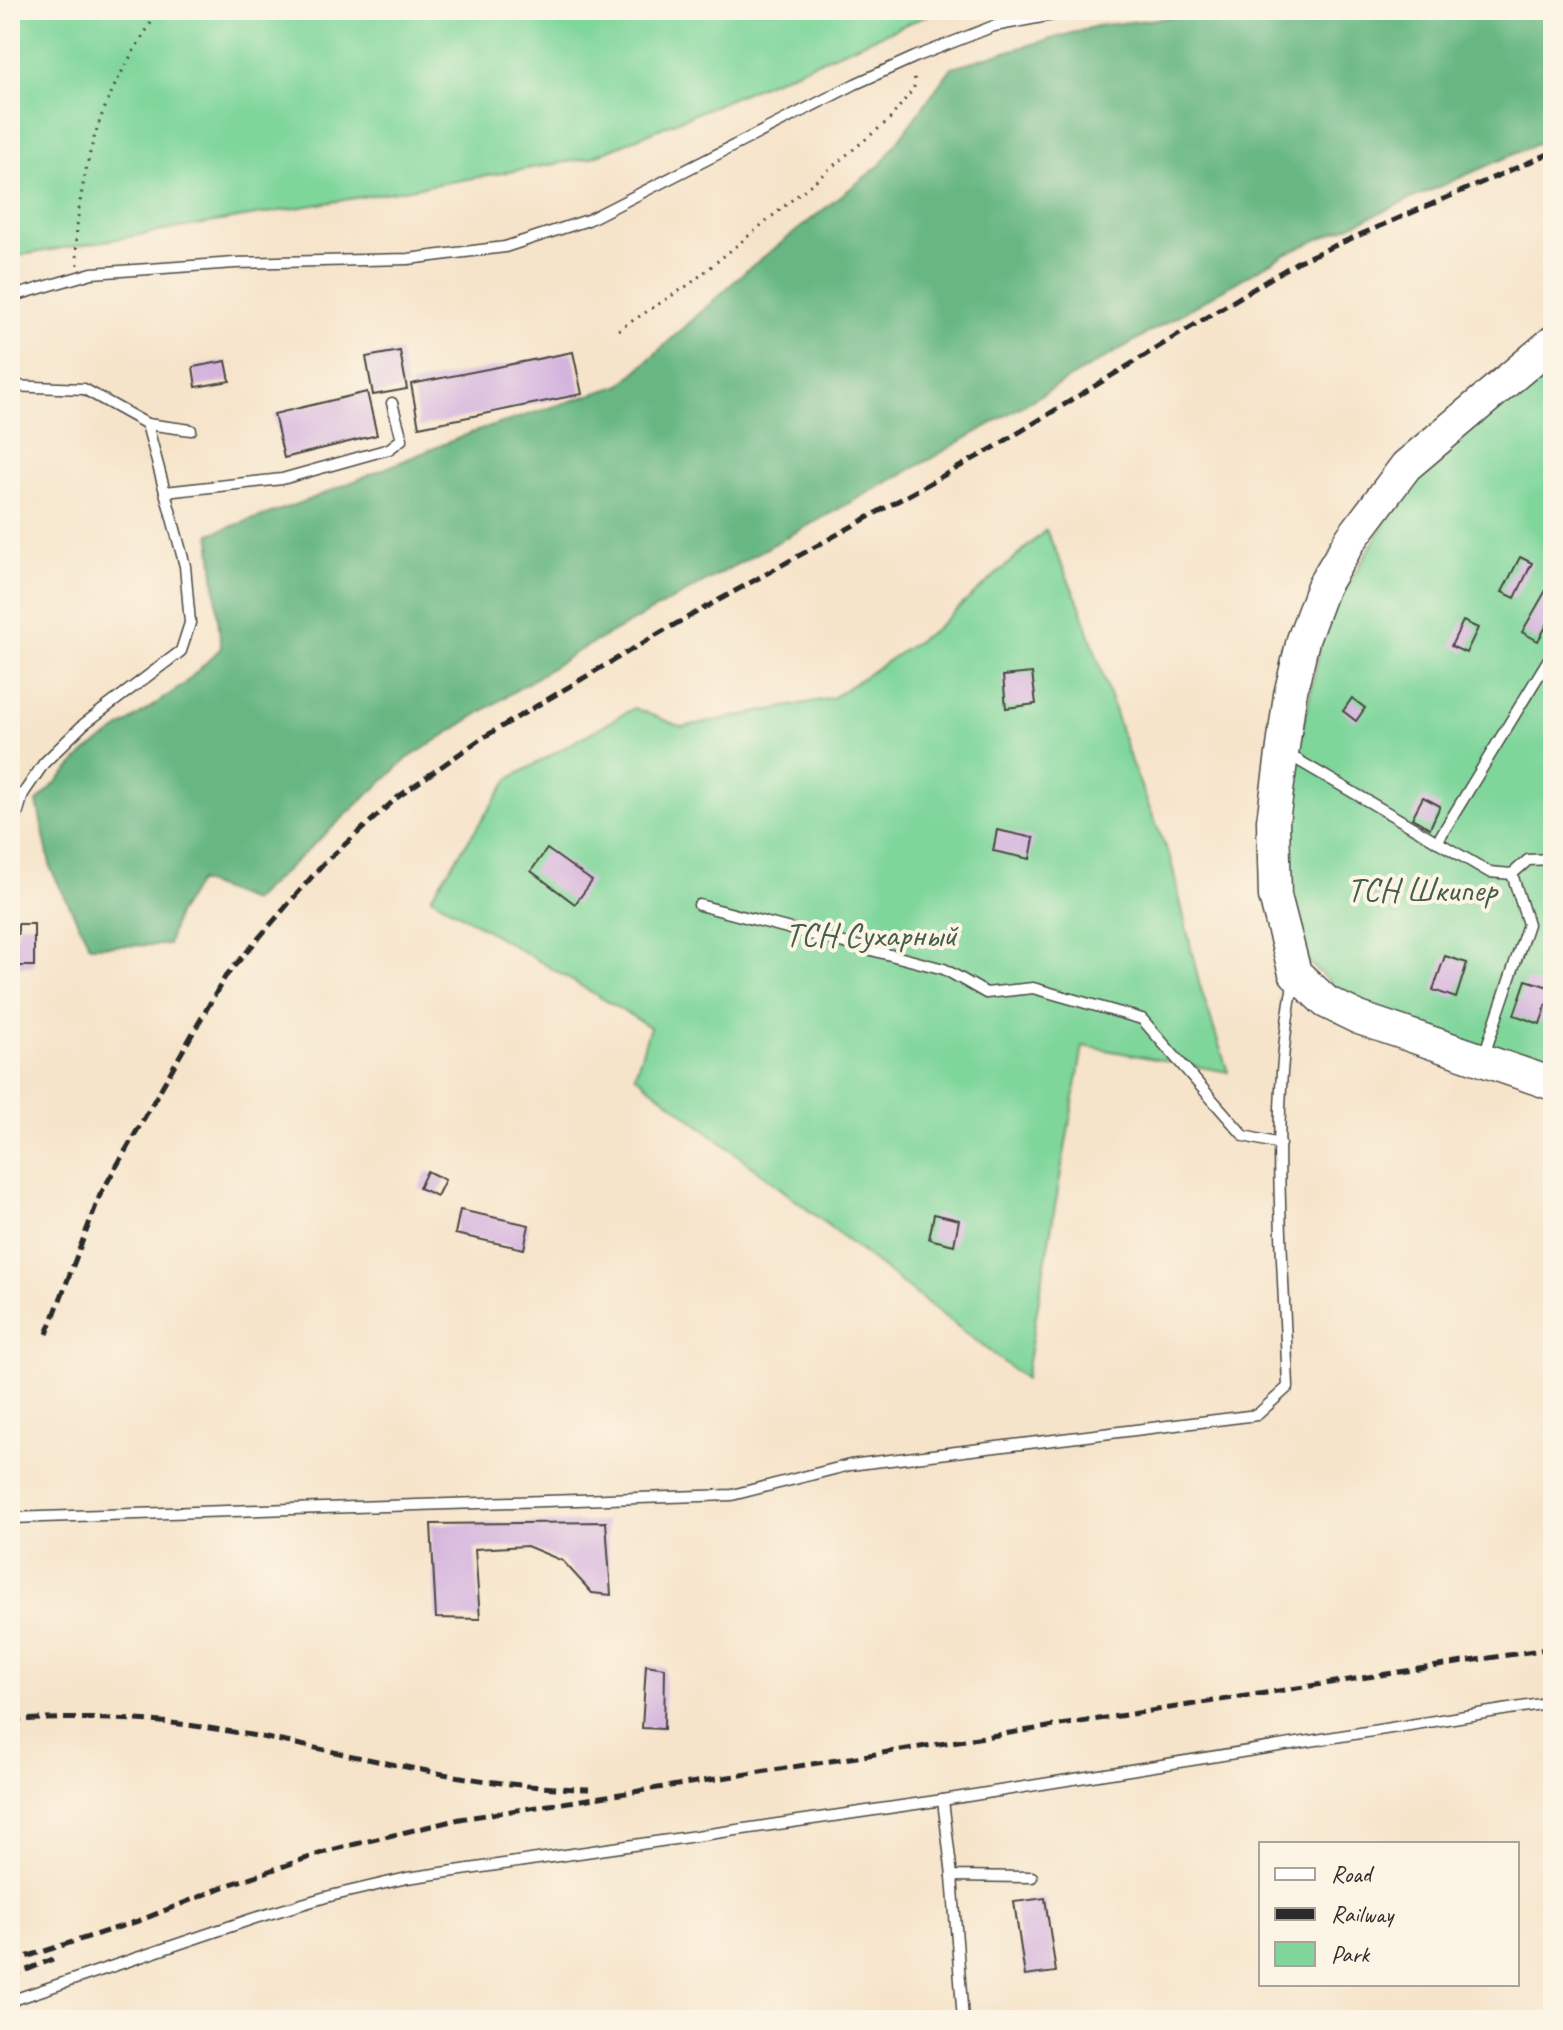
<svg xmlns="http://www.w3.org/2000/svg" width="1563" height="2030" viewBox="0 0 1563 2030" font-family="Caveat,sans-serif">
	<rect width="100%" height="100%" fill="#fcf5e5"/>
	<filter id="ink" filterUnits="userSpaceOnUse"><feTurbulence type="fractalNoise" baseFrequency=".0125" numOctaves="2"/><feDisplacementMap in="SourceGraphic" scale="16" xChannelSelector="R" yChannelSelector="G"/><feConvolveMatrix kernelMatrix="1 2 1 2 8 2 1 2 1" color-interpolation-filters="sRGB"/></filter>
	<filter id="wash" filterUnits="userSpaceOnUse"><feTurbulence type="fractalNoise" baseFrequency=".006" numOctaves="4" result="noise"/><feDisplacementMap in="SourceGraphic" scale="32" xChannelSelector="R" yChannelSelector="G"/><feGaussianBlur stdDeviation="1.8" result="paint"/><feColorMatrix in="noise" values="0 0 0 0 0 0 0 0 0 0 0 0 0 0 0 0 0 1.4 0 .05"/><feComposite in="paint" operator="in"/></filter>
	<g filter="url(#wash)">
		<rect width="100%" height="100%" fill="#f6e4ca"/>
		<g fill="#7fd69b" stroke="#558063" stroke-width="2">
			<path d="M10 10H940L590 158 10 257Z"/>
			<path d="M1553 358V1071L1354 1005 1304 958 1288 899 1292 778 1325 624 1413 475Z"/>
			<path d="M1046 530 1081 608 1131 762 1171 861 1199 983 1228 1072 1083 1046 1025 1379 635 1075 650 1027 431 897 509 779 634 708 682 727 832 698 934 630Z"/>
		</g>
		<path fill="#67b783" stroke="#497157" stroke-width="2" d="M1233 10H1553V137L1285 254 932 458 578 651 407 759 252 901 199 881 177 914 168 945 90 946 51 869 37 802 87 751 183 685 221 648 210 534 306 501 471 433 621 385 747 270 880 165 952 67 1097 26Z"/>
		<g id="blocks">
			<g fill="#d4b3de">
				<path d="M400 351 407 389 373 395 366 357Z"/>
				<path d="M573 352 582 394 419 427 411 384Z"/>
				<path d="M226 361 230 381 196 387 193 367Z"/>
				<path d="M367 392 377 435 284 458 274 414Z"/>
				<path d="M1520 557 1532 563 1515 598 1502 592Z"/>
				<path d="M1553 578V614L1538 641 1522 632Z"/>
				<path d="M1463 621 1478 628 1466 653 1451 646Z"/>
				<path d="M1032 673 1036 704 1006 708 1003 676Z"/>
				<path d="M1352 698 1365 708 1356 721 1343 711Z"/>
				<path d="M1423 797 1440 806 1430 828 1412 818Z"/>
				<path d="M997 830 1034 838 1030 859 993 851Z"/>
				<path d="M547 849 592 881 575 904 531 871Z"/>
				<path d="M18 924H34V966H10V934H18Z"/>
				<path d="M1445 956 1467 963 1456 998 1433 990Z"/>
				<path d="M1526 980 1552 988 1540 1024 1514 1015Z"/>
				<path d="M427 1171 445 1180 437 1196 419 1188Z"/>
				<path d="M460 1210 529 1225 524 1249 455 1234Z"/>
				<path d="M934 1214 959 1220 954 1245 929 1239Z"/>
				<path d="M606 1522 611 1595 592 1593 563 1561 527 1546 475 1549 480 1619 436 1618 431 1524Z"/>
				<path d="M646 1665 665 1668 664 1729 642 1728Z"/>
				<path d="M1045 1898 1056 1972 1025 1976 1014 1902Z"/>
			</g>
		</g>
	</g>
	<g filter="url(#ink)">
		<use href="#blocks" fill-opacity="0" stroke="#494743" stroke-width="2"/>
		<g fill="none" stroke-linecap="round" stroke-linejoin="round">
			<defs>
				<g id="service">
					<path d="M10 297 92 273 235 263 408 259 505 247 588 220 855 84 915 57 994 26 1079 10"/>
					<path d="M10 386 84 389 147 424 191 430"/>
					<path d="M147 424 165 492 282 479 389 449 402 439 392 403"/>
					<path d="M1289 755 1489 872 1512 874 1528 860 1553 859"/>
					<path d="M10 839 23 794 44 763 84 724 181 651 190 623 185 566 165 492"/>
					<path d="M1437 842 1553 652"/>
					<path d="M699 905 944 969 986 993 1033 988 1142 1019 1244 1136 1280 1144"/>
					<path d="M1483 1058 1528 924 1512 874"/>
					<path d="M10 1518 732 1495 850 1465 1257 1415 1288 1387C1283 1252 1268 1113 1294 979"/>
					<path d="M943 1800 952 1876 1032 1877"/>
					<path d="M952 1876 963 2020"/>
					<path d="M10 2001 255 1918 326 1897 407 1878 943 1800 1553 1702"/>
				</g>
				<path id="primary" d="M1553 342 1406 466 1351 539 1323 586 1303 640 1290 695 1273 821 1275 896 1295 973 1326 1002 1359 1018 1553 1084"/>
			</defs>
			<use href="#service" stroke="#494743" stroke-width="13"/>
			<use href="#primary" stroke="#494743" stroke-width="35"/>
			<g stroke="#494743" stroke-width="3" stroke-dasharray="2 6" stroke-linecap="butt">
				<path d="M78 265C74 237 78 212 83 185 97 109 119 74 159 10"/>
				<path d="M618 330 690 284 889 120 914 88 915 73"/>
			</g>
			<use href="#service" stroke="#fff" stroke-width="10"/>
			<use href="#primary" stroke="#fff" stroke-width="32"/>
			<g stroke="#2b2b2b" stroke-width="5" stroke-dasharray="12 6" stroke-linecap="butt">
				<path d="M47 1334 100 1195 225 977 322 865 398 797 479 740 663 631 995 447 1299 261 1553 152"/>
				<path d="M10 1720C67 1718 124 1717 180 1724 318 1741 450 1788 589 1789"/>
				<path d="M10 1962 141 1920 231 1884 331 1850 460 1819 1553 1648"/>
				<path d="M10 1977 53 1959"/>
			</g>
		</g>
	</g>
	<g text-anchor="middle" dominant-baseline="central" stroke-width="8" stroke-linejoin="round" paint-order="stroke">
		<g font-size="34" fill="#445e4d" stroke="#fcf5e5">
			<text x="1422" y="889">ТСН Шкипер</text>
			<text x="871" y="934">ТСН Сухарный</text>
		</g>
	</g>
	<rect width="1563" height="2030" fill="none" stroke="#fcf5e5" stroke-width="40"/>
	<rect x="1259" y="1842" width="260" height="144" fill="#fcf5e5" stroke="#a8a49b" stroke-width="2"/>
	<rect x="1275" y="1868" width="40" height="12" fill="#ffffff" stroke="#a8a49b" stroke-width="2"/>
	<text x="1331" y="1882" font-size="24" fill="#2b2b2b">Road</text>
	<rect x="1275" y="1908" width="40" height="12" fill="#2b2b2b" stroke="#a8a49b" stroke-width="2"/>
	<text x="1331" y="1922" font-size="24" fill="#2b2b2b">Railway</text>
	<rect x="1275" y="1942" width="40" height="24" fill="#7fd69b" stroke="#a8a49b" stroke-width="2"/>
	<text x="1331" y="1962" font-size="24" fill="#2b2b2b">Park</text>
</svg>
